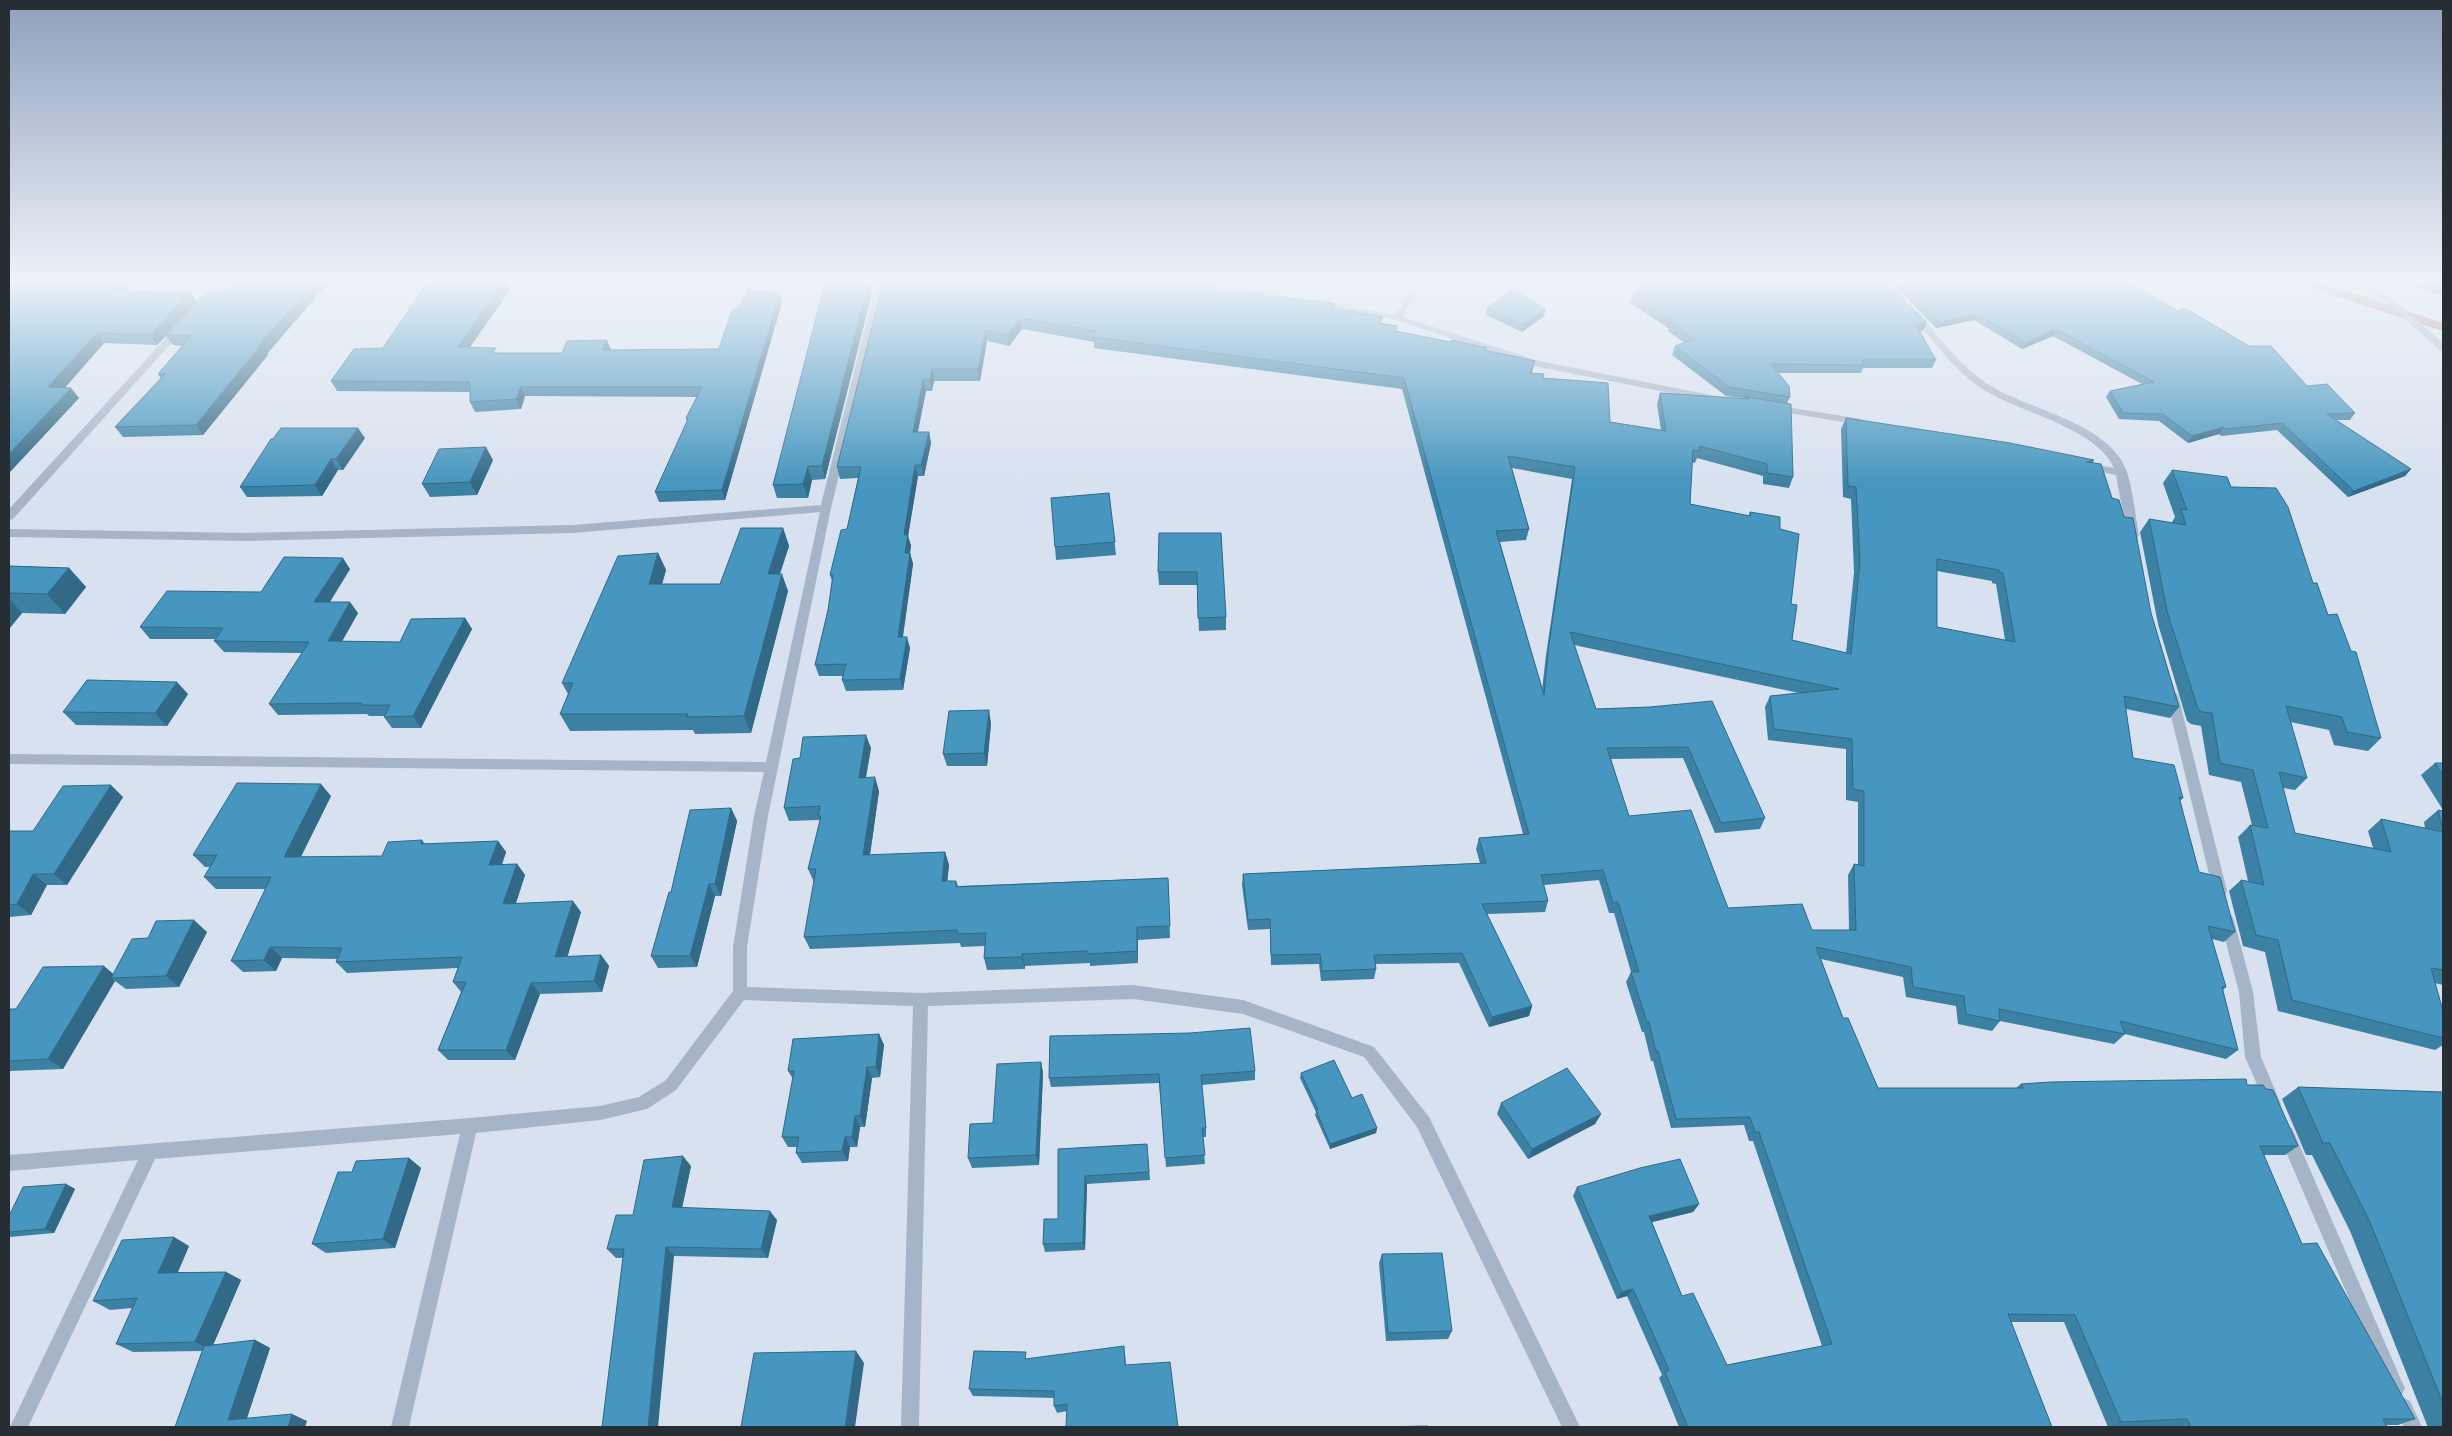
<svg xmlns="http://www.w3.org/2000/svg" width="2452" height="1436" viewBox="0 0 2452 1436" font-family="Ubuntu,sans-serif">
	<rect width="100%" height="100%" fill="#d8e1ef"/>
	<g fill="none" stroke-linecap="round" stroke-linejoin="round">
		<path stroke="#ab8079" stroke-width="8" d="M2308 283 2443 327"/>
		<g fill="#a5b4c7" fill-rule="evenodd">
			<path d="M217 283H227L206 306H200V302Z"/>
			<path d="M876 283H886L831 508 768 816 747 947V987L921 993 1133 985 1243 1000 1374 1047 1429 1117 1580 1427H1562L1417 1127 1364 1057 1243 1014 1133 999 928 1006 919 1427H901L913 1006 744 1000 676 1090 647 1109 600 1120 476 1133 409 1427H391L460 1134 155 1159 28 1427H10L138 1160 9 1171V1155L470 1118 600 1106 639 1097 666 1080 733 991V947L754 816 764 772 9 764V754L766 762 820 512 573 533 248 541 9 537V529L248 533 573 525 821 505Z"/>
			<path d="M1198 283H1218L1395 315 1415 283H1423L1403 317 1539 361 1716 396 1721 399 1716 402 1534 366 1396 320 1203 286Z"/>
			<path d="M1880 283H1889L1903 298V302H1897Z"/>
			<path d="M2364 283H2373L2443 343V351L2440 350Z"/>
			<path d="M1914 311 1917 312C1940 337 1960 366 1989 385 2029 410 2110 423 2127 472 2133 491 2135 514 2139 535L2137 538H2129L2127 535 2116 475 2083 468 2082 466 2087 463 2114 468C2096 427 2016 412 1981 388 1953 369 1933 340 1911 316L1909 314Z"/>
			<path d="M180 325 183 326V330L13 519 9 520V509L177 326Z"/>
			<path d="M1775 405 1861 419 1866 422 1861 425 1771 410V406Z"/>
			<path d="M2172 690 2178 695 2227 891 2225 895 2220 897 2215 895 2213 891 2166 695Z"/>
			<path d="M2227 914 2232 916 2234 920 2253 992 2261 1057 2281 1104 2278 1109 2273 1111 2268 1109 2245 1057 2239 992 2220 920 2222 916Z"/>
			<path d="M2286 1125 2292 1128 2402 1382 2405 1388 2402 1394 2396 1397 2390 1394 2278 1133 2280 1128Z"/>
			<path d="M2404 1398 2410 1401 2422 1427H2404L2395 1407 2398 1401Z"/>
		</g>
	</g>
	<g fill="#3c81a4" fill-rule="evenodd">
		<path d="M134 283 126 291 197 302 268 355 203 435 123 437 115 427 161 379 158 374 182 346 173 345 166 336 157 345 104 343 65 388 79 398 9 473V287Z"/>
		<path d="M427 283H507L510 290 469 348 498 353H562L611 350 719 349 738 309 782 302 725 500 659 502 655 492 687 421 686 418 697 397 525 396 521 409 475 412 470 402V392L337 391 331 381 383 348Z"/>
		<path d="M883 283H1214V290L1334 303V308L1383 324 1397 332 1486 350 1532 373 1543 378 1610 422 1661 430 1657 404 1660 393 1743 398 1726 396 1672 355 1675 346 1685 343 1668 331V328L1630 303 1633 294 1640 291 1639 283H1882L1923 331H1919L1936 360 1932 368H1863L1861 373H1778L1790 397 1787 403 1793 477 1789 488 1763 484V476L1697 458 1695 463 1692 462 1690 504 1749 516 1750 512 1780 529 1791 604 1792 640 1846 653 1854 572 1851 499 1843 497 1841 429 1846 418 2094 460 2093 462 2112 498 2151 613 2179 707 2170 718 2126 709 2133 758 2183 798 2180 801 2199 872 2235 932 2224 942 2212 939 2226 987 2223 990 2238 1050 2226 1059 2125 1034 2114 1044 2000 1021 1992 1031 1958 1024 1956 1006 1906 997 1903 977 1821 959 1843 1018 1878 1088H2016L2021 1084 2247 1085 2298 1146 2285 1155H2264L2302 1244 2415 1419 2398 1425H2386L2387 1427H2175L2174 1426 2108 1427 2064 1322H2011L2052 1427H1679L1659 1378 1662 1375 1627 1296 1617 1299 1573 1196 1577 1187 1699 1204 1693 1212 1652 1222 1682 1296 1727 1365 1822 1346 1753 1141H1749L1744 1125 1671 1128 1653 1061H1651L1644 1032H1642L1626 982 1631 972 1614 913H1609L1599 880 1544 885 1548 901 1545 912 1487 914 1532 1006 1529 1016 1489 1027 1459 963 1375 964 1376 969 1374 979 1321 981 1319 964 1271 965 1270 929 1248 930 1242 885 1243 874 1480 863 1476 849 1479 838 1523 834 1402 389 1094 348V342L1022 329 1009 346 987 341 980 381H934L932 391H926L918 432H929L931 443 924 476H918L908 536 911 546 910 553 913 564 903 637 910 648 903 690 846 691 842 680 843 676H819L815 665 828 610 832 581 830 575 847 529 858 478 840 479 837 467ZM1512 468 1572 479 1546 655 1542 690 1500 542 1526 540 1529 529ZM1937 571 1992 581V583L1996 584 2005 640 1937 627ZM1574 645 1799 693 1770 696 1765 707 1768 740 1846 749V800L1858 802V865L1854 864 1848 875 1849 930H1812L1728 908 1629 816 1611 759 1683 758 1715 833 1760 829 1765 818 1650 707 1596 709Z"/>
		<path d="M2411 283H2443V292L2437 295Z"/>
		<path d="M1901 284 2307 386 2355 413 2350 420H2336L2411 469 2405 476 2348 497 2277 430 2221 436 2219 434 2188 443 2159 421 2119 419 2106 397 2110 391 2142 384 2053 336 2022 349 1974 320 1936 328 1899 290Z"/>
		<path d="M872 293 825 479 812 480 808 498H777L773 485Z"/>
		<path d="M1487 308 1545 309 1544 316 1522 332 1486 315Z"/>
		<path d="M365 438 343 470H338L322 496 247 497 240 487Z"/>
		<path d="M493 460 477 495 430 497 422 484Z"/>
		<path d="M2172 470 2231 487 2313 583 2328 615 2381 738 2368 751 2334 745 2329 730 2290 722 2307 778 2295 790 2283 788 2295 833 2373 848 2368 831 2381 819 2425 828 2424 822 2438 810 2443 811V985L2435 983 2443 1011V1045L2435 1050 2278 1011 2265 952 2243 946 2229 891 2241 880 2248 881 2238 837 2250 825H2252L2241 782 2209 775 2201 726 2191 724 2187 721 2158 624 2140 532 2149 519 2173 523 2172 522 2175 517 2163 483Z"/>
		<path d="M1109 493 1116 555 1056 560 1055 547Z"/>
		<path d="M783 528 789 546 780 574 788 591 751 733 695 734 693 730 570 731 560 714 568 694 562 683 658 553 666 570 662 584H720Z"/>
		<path d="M1221 533 1226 617V630L1199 631 1197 585H1159L1158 572Z"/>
		<path d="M9 566 69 568 86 587 65 614 22 613 9 629Z"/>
		<path d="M350 569 330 602 358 613 342 641 400 642 465 618 472 629 421 728H392L384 717V716H369L367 714 278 715 269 704 302 653 224 652 214 641 216 639H150L140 627 261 592Z"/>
		<path d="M188 694 167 726 76 725 63 712Z"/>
		<path d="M991 723 987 766H947L943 754Z"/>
		<path d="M871 748 866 778 879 791 870 855 945 852 949 865 947 881H956L958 886 1168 878 1170 938 1138 940V963L1090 966V963L1025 966V969L987 970 984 958 985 946 961 947 960 943 810 949 804 937 814 882 808 869 820 822 819 820 789 821 784 808 800 758Z"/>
		<path d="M2435 763H2443V810L2421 775Z"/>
		<path d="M331 796 301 857 382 856 422 840 425 844 498 841 506 852 502 865 517 864 525 875 516 903 581 912 567 957 601 955 609 966 602 992 540 994 515 1060H448L438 1050 461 992 453 982 458 968 347 973 336 962 337 959 282 958 276 971 243 972 231 961 266 889H216L204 877 210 867H205L193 855Z"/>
		<path d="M123 797 67 885H47L31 915 9 917V831H33Z"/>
		<path d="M731 808 737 821 721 896H715L697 967 658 968 651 956Z"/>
		<path d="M207 932 179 987 126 989 115 981 63 1069 9 1071V1011L114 974 148 938Z"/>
		<path d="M879 1034 884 1045 880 1077 872 1078 865 1127H860L857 1147H850L848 1161 802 1163 796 1153 797 1147H788L782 1137 793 1079 788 1071Z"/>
		<path d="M1050 1036 1255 1071V1080L1202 1085 1206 1128V1137H1203L1205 1164 1166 1167 1159 1083 1051 1087 1049 1078Z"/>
		<path d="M1041 1062 1043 1073 1039 1165 972 1168 968 1158Z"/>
		<path d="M1301 1073 1352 1098 1377 1128 1376 1133 1330 1149 1315 1115 1316 1112 1300 1078Z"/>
		<path d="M2298 1087 2443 1092V1427H2428L2427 1425 2350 1231 2312 1155H2306L2282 1099Z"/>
		<path d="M1501 1103 1601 1114 1595 1124 1528 1159 1497 1114Z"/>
		<path d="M1147 1144 1150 1180 1087 1184 1085 1250 1045 1252 1043 1244 1058 1219V1149Z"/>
		<path d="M409 1158 421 1168 395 1248 326 1253 312 1244Z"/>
		<path d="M691 1166 682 1208 777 1220 768 1258 674 1256 616 1258 607 1249 633 1215Z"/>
		<path d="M66 1184 75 1189 54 1233 10 1237 9 1236V1216Z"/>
		<path d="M189 1246 178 1272H226L241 1280 213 1345 255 1340 270 1348 247 1418 307 1421 175 1427 202 1351 133 1352 116 1344 132 1308 110 1310 93 1301Z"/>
		<path d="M1382 1254 1452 1331 1448 1339 1386 1341 1379 1263Z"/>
		<path d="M1125 1353 1126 1365 1067 1411 1057 1413 1054 1406V1398L973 1396 969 1389 1028 1359Z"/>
	</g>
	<g fill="#316986">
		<path d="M118 283H134L117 301 110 291Z"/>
		<path d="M313 283H328L267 354 268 355 203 435 196 425 259 345Z"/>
		<path d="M503 283H507L510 290 463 357 458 347Z"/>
		<path d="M868 283H869L872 293 825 479 822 466Z"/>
		<path d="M1213 283H1214V290L1210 301V290Z"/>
		<path d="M2443 287V292L2437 295Z"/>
		<path d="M190 292 197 302 157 345 150 335Z"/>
		<path d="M780 292 782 302 725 500 722 490Z"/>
		<path d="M1545 309 1544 316 1522 332 1523 325Z"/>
		<path d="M1977 314 1974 320 1936 328 1939 322Z"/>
		<path d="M1021 318 1022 329 1009 346 1007 335Z"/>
		<path d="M1927 322 1923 331 1912 333 1916 325Z"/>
		<path d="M2056 329 2053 336 2022 349 2026 343Z"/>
		<path d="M986 330 987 341 980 381 978 369Z"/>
		<path d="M97 333 104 343 56 397 48 387Z"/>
		<path d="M607 340 611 350H602Z"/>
		<path d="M1535 361 1532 372 1528 384 1530 373Z"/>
		<path d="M932 369 934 381 932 391 930 380Z"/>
		<path d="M923 380 926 391 915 443 913 432Z"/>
		<path d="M521 387 525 396 521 409 516 399Z"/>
		<path d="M71 388 79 398 9 473V454Z"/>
		<path d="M2224 427 2219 434 2188 443 2192 436Z"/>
		<path d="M358 428 365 438 343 470 336 459Z"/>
		<path d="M929 432 931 443 924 476 921 465Z"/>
		<path d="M486 447 493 460 477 495 470 482Z"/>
		<path d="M331 459 338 470 322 496 315 485Z"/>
		<path d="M915 465 918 476 908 536 911 546 908 564 905 553 904 535Z"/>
		<path d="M808 466 812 480 808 498 803 484Z"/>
		<path d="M2411 469 2405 476 2348 497 2354 491Z"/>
		<path d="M783 528 789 546 774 591 768 574Z"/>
		<path d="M658 553 666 570 657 602 649 584Z"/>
		<path d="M910 553 913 564 901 648 898 637Z"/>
		<path d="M343 558 350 569 322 614 314 602Z"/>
		<path d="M69 568 86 587 65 614 47 594Z"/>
		<path d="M782 574 788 591 751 733 744 716Z"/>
		<path d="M9 598 22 613 9 629Z"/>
		<path d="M350 602 358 613 336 652 328 641Z"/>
		<path d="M465 618 472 629 421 728 413 716Z"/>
		<path d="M907 637 910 648 903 690 900 679Z"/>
		<path d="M177 682 188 694 167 726 155 713Z"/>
		<path d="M989 710 991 723 987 766 984 753Z"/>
		<path d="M866 735 871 748 863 791 859 778Z"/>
		<path d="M875 777 879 791 868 868 863 855Z"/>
		<path d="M321 784 331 796 295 868 284 857Z"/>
		<path d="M111 785 123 797 67 885 54 874Z"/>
		<path d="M731 808 737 821 721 896 715 884Z"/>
		<path d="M498 841 506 852 497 877 489 865Z"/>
		<path d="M945 852 949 865 946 894 942 881Z"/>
		<path d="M517 864 525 875 512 915 503 904Z"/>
		<path d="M33 874 47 885 31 915 17 904Z"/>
		<path d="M709 884 715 896 697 967 690 956Z"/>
		<path d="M573 901 581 912 564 968 555 957Z"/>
		<path d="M194 920 207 932 179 987 166 976Z"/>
		<path d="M1137 927 1138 940V963L1137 951Z"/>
		<path d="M270 947 282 958 276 971 264 960Z"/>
		<path d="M1022 954 1025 966V969L1022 957Z"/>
		<path d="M601 955 609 966 602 992 594 981Z"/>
		<path d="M104 966 117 977 111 978 115 981 63 1069 48 1059Z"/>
		<path d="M531 983 540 994 515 1060 506 1050Z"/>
		<path d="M1532 1006 1529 1016 1489 1027 1492 1017Z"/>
		<path d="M879 1034 884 1045 880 1077 876 1067Z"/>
		<path d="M1041 1062 1043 1073 1039 1165 1036 1155Z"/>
		<path d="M867 1067 872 1078 865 1127 860 1116Z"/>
		<path d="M1601 1114 1595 1124 1528 1159 1532 1149Z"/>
		<path d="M855 1116 860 1127 857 1147 852 1137Z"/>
		<path d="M1377 1128 1376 1133 1330 1149V1144Z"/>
		<path d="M845 1137 850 1147 848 1161 842 1151Z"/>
		<path d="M683 1156 691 1166 680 1217 672 1207Z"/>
		<path d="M409 1158 421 1168 395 1248 383 1239Z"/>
		<path d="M1085 1176 1087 1184 1085 1250 1083 1243Z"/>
		<path d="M66 1184 75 1189 54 1233 45 1229Z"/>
		<path d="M1699 1204 1693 1212 1644 1224 1649 1216Z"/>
		<path d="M770 1211 777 1220 768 1258 761 1249Z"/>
		<path d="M174 1237 189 1246 174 1281 158 1273Z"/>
		<path d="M666 1247 674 1256 658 1427H648Z"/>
		<path d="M226 1272 241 1280 211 1350 195 1342Z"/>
		<path d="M1633 1289 1627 1296 1617 1299 1622 1292Z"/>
		<path d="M255 1340 270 1348 244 1427 228 1420Z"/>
		<path d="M856 1351 864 1363 855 1427H845Z"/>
		<path d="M292 1414 307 1421 305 1427H288Z"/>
	</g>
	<g fill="#4696bf" stroke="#316986" fill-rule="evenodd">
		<path d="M14 283H118L110 291 190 292 150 335 97 333 48 387 71 388 9 454V287Z"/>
		<path d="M232 283H313L259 345H261L196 425 115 427 165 374H158L191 336 166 335 206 292H225Z"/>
		<path d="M427 283H503L458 347 496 348 493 353H562L567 341 607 340 602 350 719 349 732 310 738 309 748 291 780 292 722 490 655 492 688 419 686 418 702 387H521L516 399 470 402V382L331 381 354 349 383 348Z"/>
		<path d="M825 283H868L822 466H808L803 484 773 485Z"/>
		<path d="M883 283H1213L1210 290 1334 303 1333 308 1383 317 1380 323 1397 326 1396 331 1451 342 1452 340 1487 348 1484 350 1535 361 1530 373 1544 374 1543 378 1608 383 1610 422 1666 431 1660 393 1749 399 1746 397 1791 404 1793 477 1767 473V464L1700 446 1699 451 1693 450 1690 504 1750 516V512L1780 517V529L1799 534 1791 604 1797 605 1792 640 1851 654 1860 561 1856 487 1848 486 1846 418 2010 443 2094 460 2087 462 2101 464 2112 498 2119 500 2124 517 2133 518 2151 613 2179 707 2124 696 2133 758 2174 765 2183 798 2179 797 2199 872 2220 877 2235 932 2208 926 2226 987H2222L2238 1050 2120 1021 2125 1034 1999 1009 2000 1021 1966 1014 1964 996 1913 987 1911 967 1816 947 1843 1018H1848L1878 1088H2023L2021 1084 2050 1082 2246 1079 2247 1085H2263L2266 1089 2273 1090 2298 1146H2260L2302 1244 2317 1243 2415 1419H2383L2387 1427H2191L2187 1419 2121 1422 2075 1315 2008 1314 2052 1427H1688L1665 1372 1669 1370 1633 1289 1622 1292 1577 1187 1640 1168 1680 1159 1699 1204 1649 1216 1682 1296 1693 1293 1727 1365 1832 1344 1759 1132H1755L1750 1117 1676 1119 1658 1051H1656L1649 1022H1647L1631 972H1639L1618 902 1613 903 1603 870 1541 875 1548 901 1482 904 1532 1006 1492 1017 1462 953 1374 955 1376 969 1322 971 1320 954 1271 955 1270 919 1248 920 1243 874 1486 863 1479 838 1529 834 1404 378 1093 337 1096 331 1021 318 1007 335 986 330 978 369H932L930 380H923L913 432H929L921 465H915L904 535H908L905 553H910L898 637H907L900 679 842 680 846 664 815 665 828 610 833 575H830L841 530 847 529 861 467H837ZM1508 456 1575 467 1549 644 1544 695 1496 531 1529 529ZM1937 559 1999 570V572L2003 573 2015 642 1937 627ZM1570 632 1839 689 1770 696 1774 729 1852 739 1853 789 1864 791V866L1854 864 1856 930H1812L1802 904 1728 908 1691 810 1629 816 1607 748 1688 747 1721 823 1765 818 1712 701 1650 707 1596 709Z"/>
		<path d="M1642 283H1882L1888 288 1891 287 1927 322 1916 325 1936 360H1862L1864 365 1771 364 1789 386 1790 397 1729 387 1675 346 1694 339 1670 322 1673 321 1633 294 1649 287Z"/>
		<path d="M1903 283H2129L2178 311 2185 308 2249 346H2271L2307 386 2327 384 2355 413 2327 414 2411 469 2354 491 2282 423 2226 429 2224 427 2192 436 2163 414 2123 413 2110 391 2154 382 2056 329 2026 343 1977 314 1939 322 1901 284Z"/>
		<path d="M1513 289 1545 309 1523 325 1487 308Z"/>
		<path d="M281 428H358L336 459H331L315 485 240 487 271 439H273Z"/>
		<path d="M486 447 470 482 422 484 439 449Z"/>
		<path d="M2172 470 2227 477 2231 487 2276 488 2288 507 2313 583H2317L2328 615 2337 614 2351 651 2356 652 2381 738 2347 732 2342 717 2286 706 2307 778 2279 772 2295 833 2391 852 2381 819 2443 832V970L2431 968 2443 1011V1038L2292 1000 2278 940 2256 935 2241 880 2264 885 2250 825 2268 828 2253 770 2220 763 2212 713 2202 712 2198 709 2167 611 2149 519 2186 525 2181 509 2187 510Z"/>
		<path d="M1109 493 1115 542 1055 547 1051 498Z"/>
		<path d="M741 528H783L768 574H782L744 716 687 717 688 714H560L573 683H562L618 556 658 553 649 584H720Z"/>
		<path d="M1159 533H1221L1226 617 1198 618 1197 572H1158Z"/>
		<path d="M284 557 343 558 314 602H350L328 641 400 642 411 619 465 618 413 716 384 717 390 705H360L362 703 269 704 309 642 214 641 223 628 140 627 167 591 261 592Z"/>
		<path d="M9 566 69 568 47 594 9 593Z"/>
		<path d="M87 680 177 682 155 713 63 712Z"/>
		<path d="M989 710 984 753 943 754 949 711Z"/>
		<path d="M866 735 859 778 875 777 863 855 945 852 942 881H956V887L1168 878 1170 926 1137 927V951L1088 954V951L1022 954V957L984 958 986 933 957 934V930L804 937 816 869H808L821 816H818L820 806 784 808 793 759 800 758 803 737Z"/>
		<path d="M2435 763H2443V776Z"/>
		<path d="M237 783 321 784 284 857 382 856 388 842 422 840 421 844 498 841 489 865 517 864 503 904 573 901 555 957 601 955 594 981 531 983 506 1050H438L466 982H453L462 957 336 962 342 948 270 947 264 960 231 961 271 877H204L217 855H193Z"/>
		<path d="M111 785 54 874H33L17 904 9 905V831H33L63 786Z"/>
		<path d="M731 808 715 884H709L690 956H651L669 892H671L690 810Z"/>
		<path d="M2438 810 2443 811V830Z"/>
		<path d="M194 920 166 976 111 978 132 939 148 938 156 921Z"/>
		<path d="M104 966 48 1059 9 1061V1011L10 1009H16L43 967Z"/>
		<path d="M1250 1028 1255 1071 1201 1075 1206 1128H1202L1205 1155 1165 1158 1159 1074 1049 1078 1050 1036 1190 1033Z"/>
		<path d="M879 1034 876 1067H867L860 1116H855L852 1137H845L842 1151 796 1153 799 1137H782L794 1071H788L793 1039Z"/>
		<path d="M1334 1060 1352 1098 1362 1094 1377 1128 1330 1144 1316 1110H1318L1301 1073Z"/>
		<path d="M1041 1062 1036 1155 968 1158 970 1124 993 1123 997 1064Z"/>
		<path d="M1567 1068 1601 1114 1532 1149 1501 1103Z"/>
		<path d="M2298 1087 2443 1092V1403L2369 1220 2330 1143H2323Z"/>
		<path d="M1147 1144 1149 1172 1085 1176 1083 1243 1043 1244 1044 1219H1058V1149Z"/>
		<path d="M683 1156 672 1207 770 1211 761 1249 666 1247 648 1427H602L624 1249H607L616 1215H633L644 1160Z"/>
		<path d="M409 1158 383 1239 312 1244 338 1172H352L356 1161Z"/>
		<path d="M66 1184 45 1229 9 1232V1216L23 1187Z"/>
		<path d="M174 1237 158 1273 226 1272 195 1342 116 1344 137 1298 93 1301 122 1240Z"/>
		<path d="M1442 1253 1452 1331 1388 1333 1382 1254Z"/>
		<path d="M255 1340 228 1420 292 1414 288 1427H175L204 1346Z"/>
		<path d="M1124 1346 1125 1365 1170 1362 1178 1427H1066L1067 1404 1054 1406V1391L969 1389 974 1351 1026 1352 1025 1359Z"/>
		<path d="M856 1351 845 1427H741L754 1353Z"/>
		<path d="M1428 1426V1427H1373Z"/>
	</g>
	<linearGradient id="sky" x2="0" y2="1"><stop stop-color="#8f9fbc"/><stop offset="0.58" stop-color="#edf2f8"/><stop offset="1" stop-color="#edf2f8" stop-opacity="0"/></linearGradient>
	<rect width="2452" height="484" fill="url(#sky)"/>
	<rect width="2452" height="1436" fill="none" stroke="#262d33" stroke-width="20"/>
</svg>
